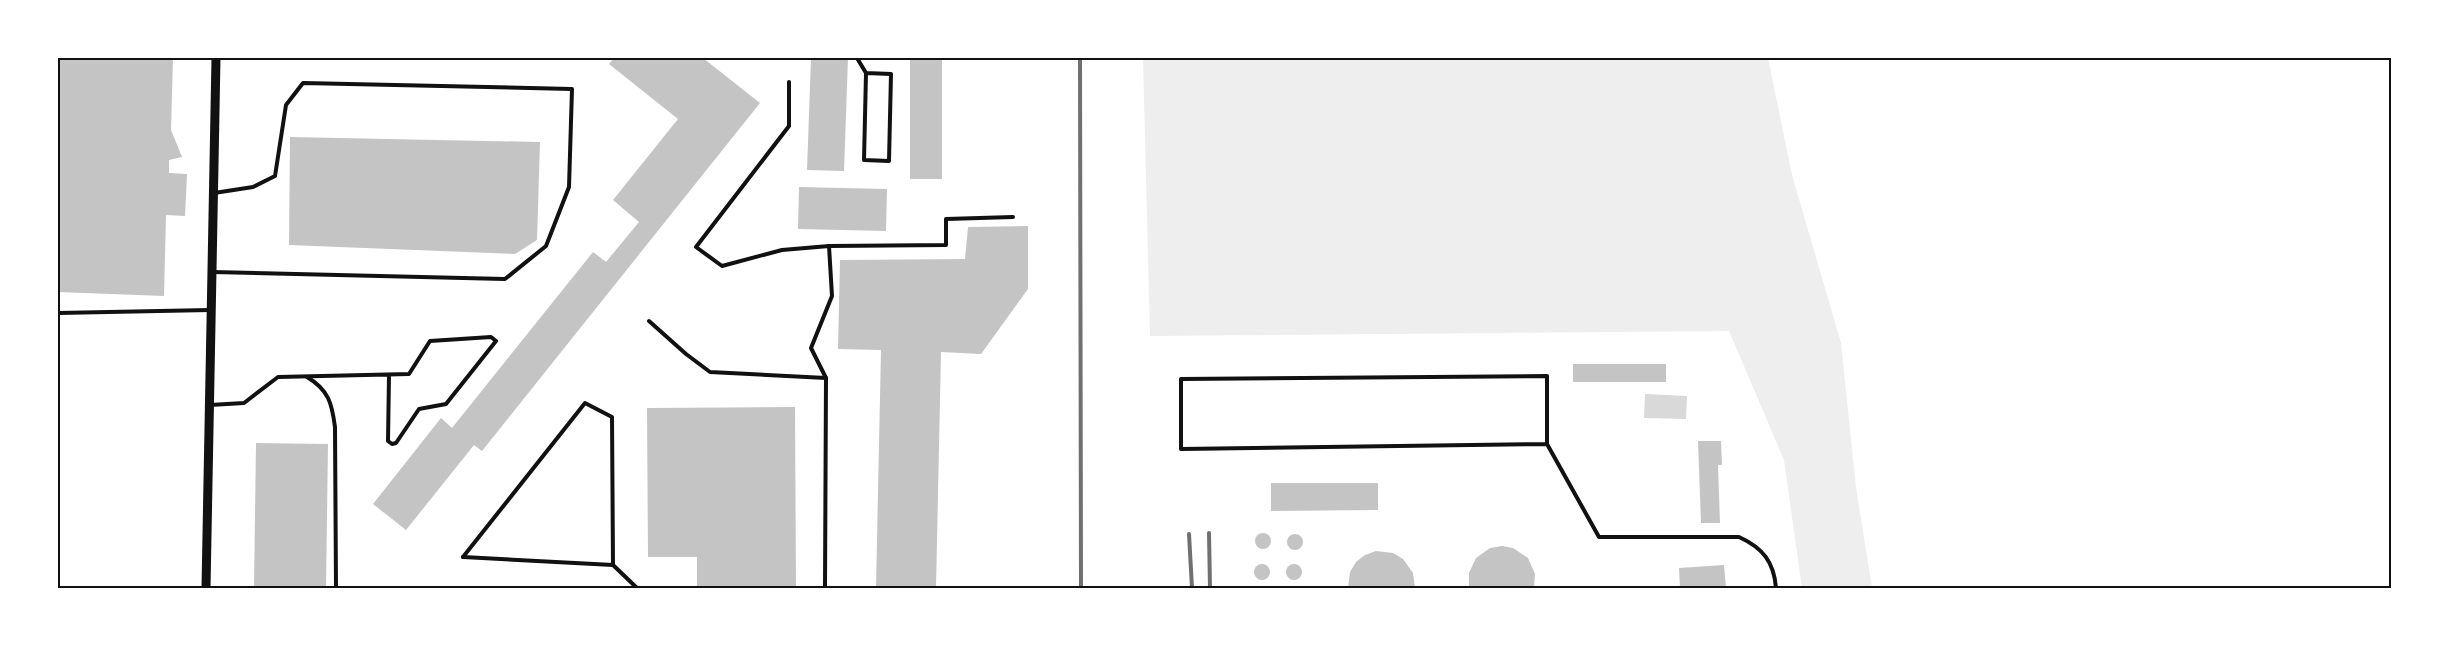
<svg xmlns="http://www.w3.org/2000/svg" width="2449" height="646" viewBox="0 0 2449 646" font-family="Barlow,sans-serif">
	<rect width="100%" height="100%" fill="#fff"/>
	<path fill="#eee" d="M1143 58H1768L1792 175 1841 343 1856 487 1872 588H1889H1802L1784 460 1729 331 1150 336Z"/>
	<path fill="#d9d9d9" d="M1645 394 1687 396 1686 419 1644 418Z"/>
	<g fill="#c4c4c4">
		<path d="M58 58H173L171 130 182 157 169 160V173L187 174 185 216 166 215 164 296 58 292Z"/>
		<path d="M614 58H703L760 103 482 451 474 445 406 530 373 504 441 418 452 428 593 252 606 262 639 222 613 200 678 119 609 64Z"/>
		<path d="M811 58H848L844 171 807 170Z"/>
		<rect x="910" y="58" width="32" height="121"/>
		<path d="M290 137 540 142 537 240 515 254 289 245Z"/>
		<path d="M799 187 887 189 886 231 798 229Z"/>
		<path d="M1028 226V289L981 354 941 352 936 588H876L881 350 838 349 840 260 965 259 968 227Z"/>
		<rect x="1573" y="364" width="93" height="18"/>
		<path d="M795 407 796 588H697V557H648L647 408Z"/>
		<path d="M1698 441H1721L1722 465H1718L1720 523H1701Z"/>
		<path d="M256 443 328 444 326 588H254Z"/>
		<path d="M1271 483H1378V510L1271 511Z"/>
		<circle cx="1263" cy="541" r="8"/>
		<circle cx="1295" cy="542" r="8"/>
		<path d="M1502 546 1513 548 1528 558 1535 574 1534 588H1469V573L1476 558 1490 548Z"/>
		<path d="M1376 551 1393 553 1403 559 1413 573 1415 588H1348L1350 572 1356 562 1365 555Z"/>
		<circle cx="1262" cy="572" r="8"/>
		<circle cx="1294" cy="572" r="8"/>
		<path d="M1724 565 1726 588H1680L1679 568Z"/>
	</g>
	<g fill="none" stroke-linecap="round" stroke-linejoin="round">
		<g stroke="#111" stroke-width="4">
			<path d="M857 58 866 73 864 160 889 161 891 74 866 73"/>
			<path d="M789 82V126L696 247 722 266 782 250 829 246 832 296 811 348 826 378"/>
			<path d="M829 246 946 245V219L1013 217"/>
			<path d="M212 272 505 279 546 246 569 187 572 89 303 83 286 105 275 176 253 187 214 193"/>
			<path d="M58 313 210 310"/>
			<path d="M649 321 686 354 710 372 826 378 825 588"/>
			<path d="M307 377C329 390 332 404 335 427L336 588"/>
			<path d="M210 405 244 403 278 377 409 374 430 341 491 337 496 341 446 404 419 409 396 443 392 444 388 441 389 375"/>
			<path d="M1547 444V376L1181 379V449L1547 444 1599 537H1739C1763 548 1774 562 1776 588"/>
			<path d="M463 557 585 403 612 417 613 565 637 588"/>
			<path d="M463 557 613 565"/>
		</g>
		<path stroke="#111" stroke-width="9" d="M206 588 216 58"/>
		<g stroke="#707070" stroke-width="4">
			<path d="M1080 58 1081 588"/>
			<path d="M1209 533 1210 588"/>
			<path d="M1189 534 1192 588"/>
		</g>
	</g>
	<rect width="2449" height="646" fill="none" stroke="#ffffff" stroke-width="118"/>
	<rect x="59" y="59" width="2331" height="528" fill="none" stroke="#111" stroke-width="2"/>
</svg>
